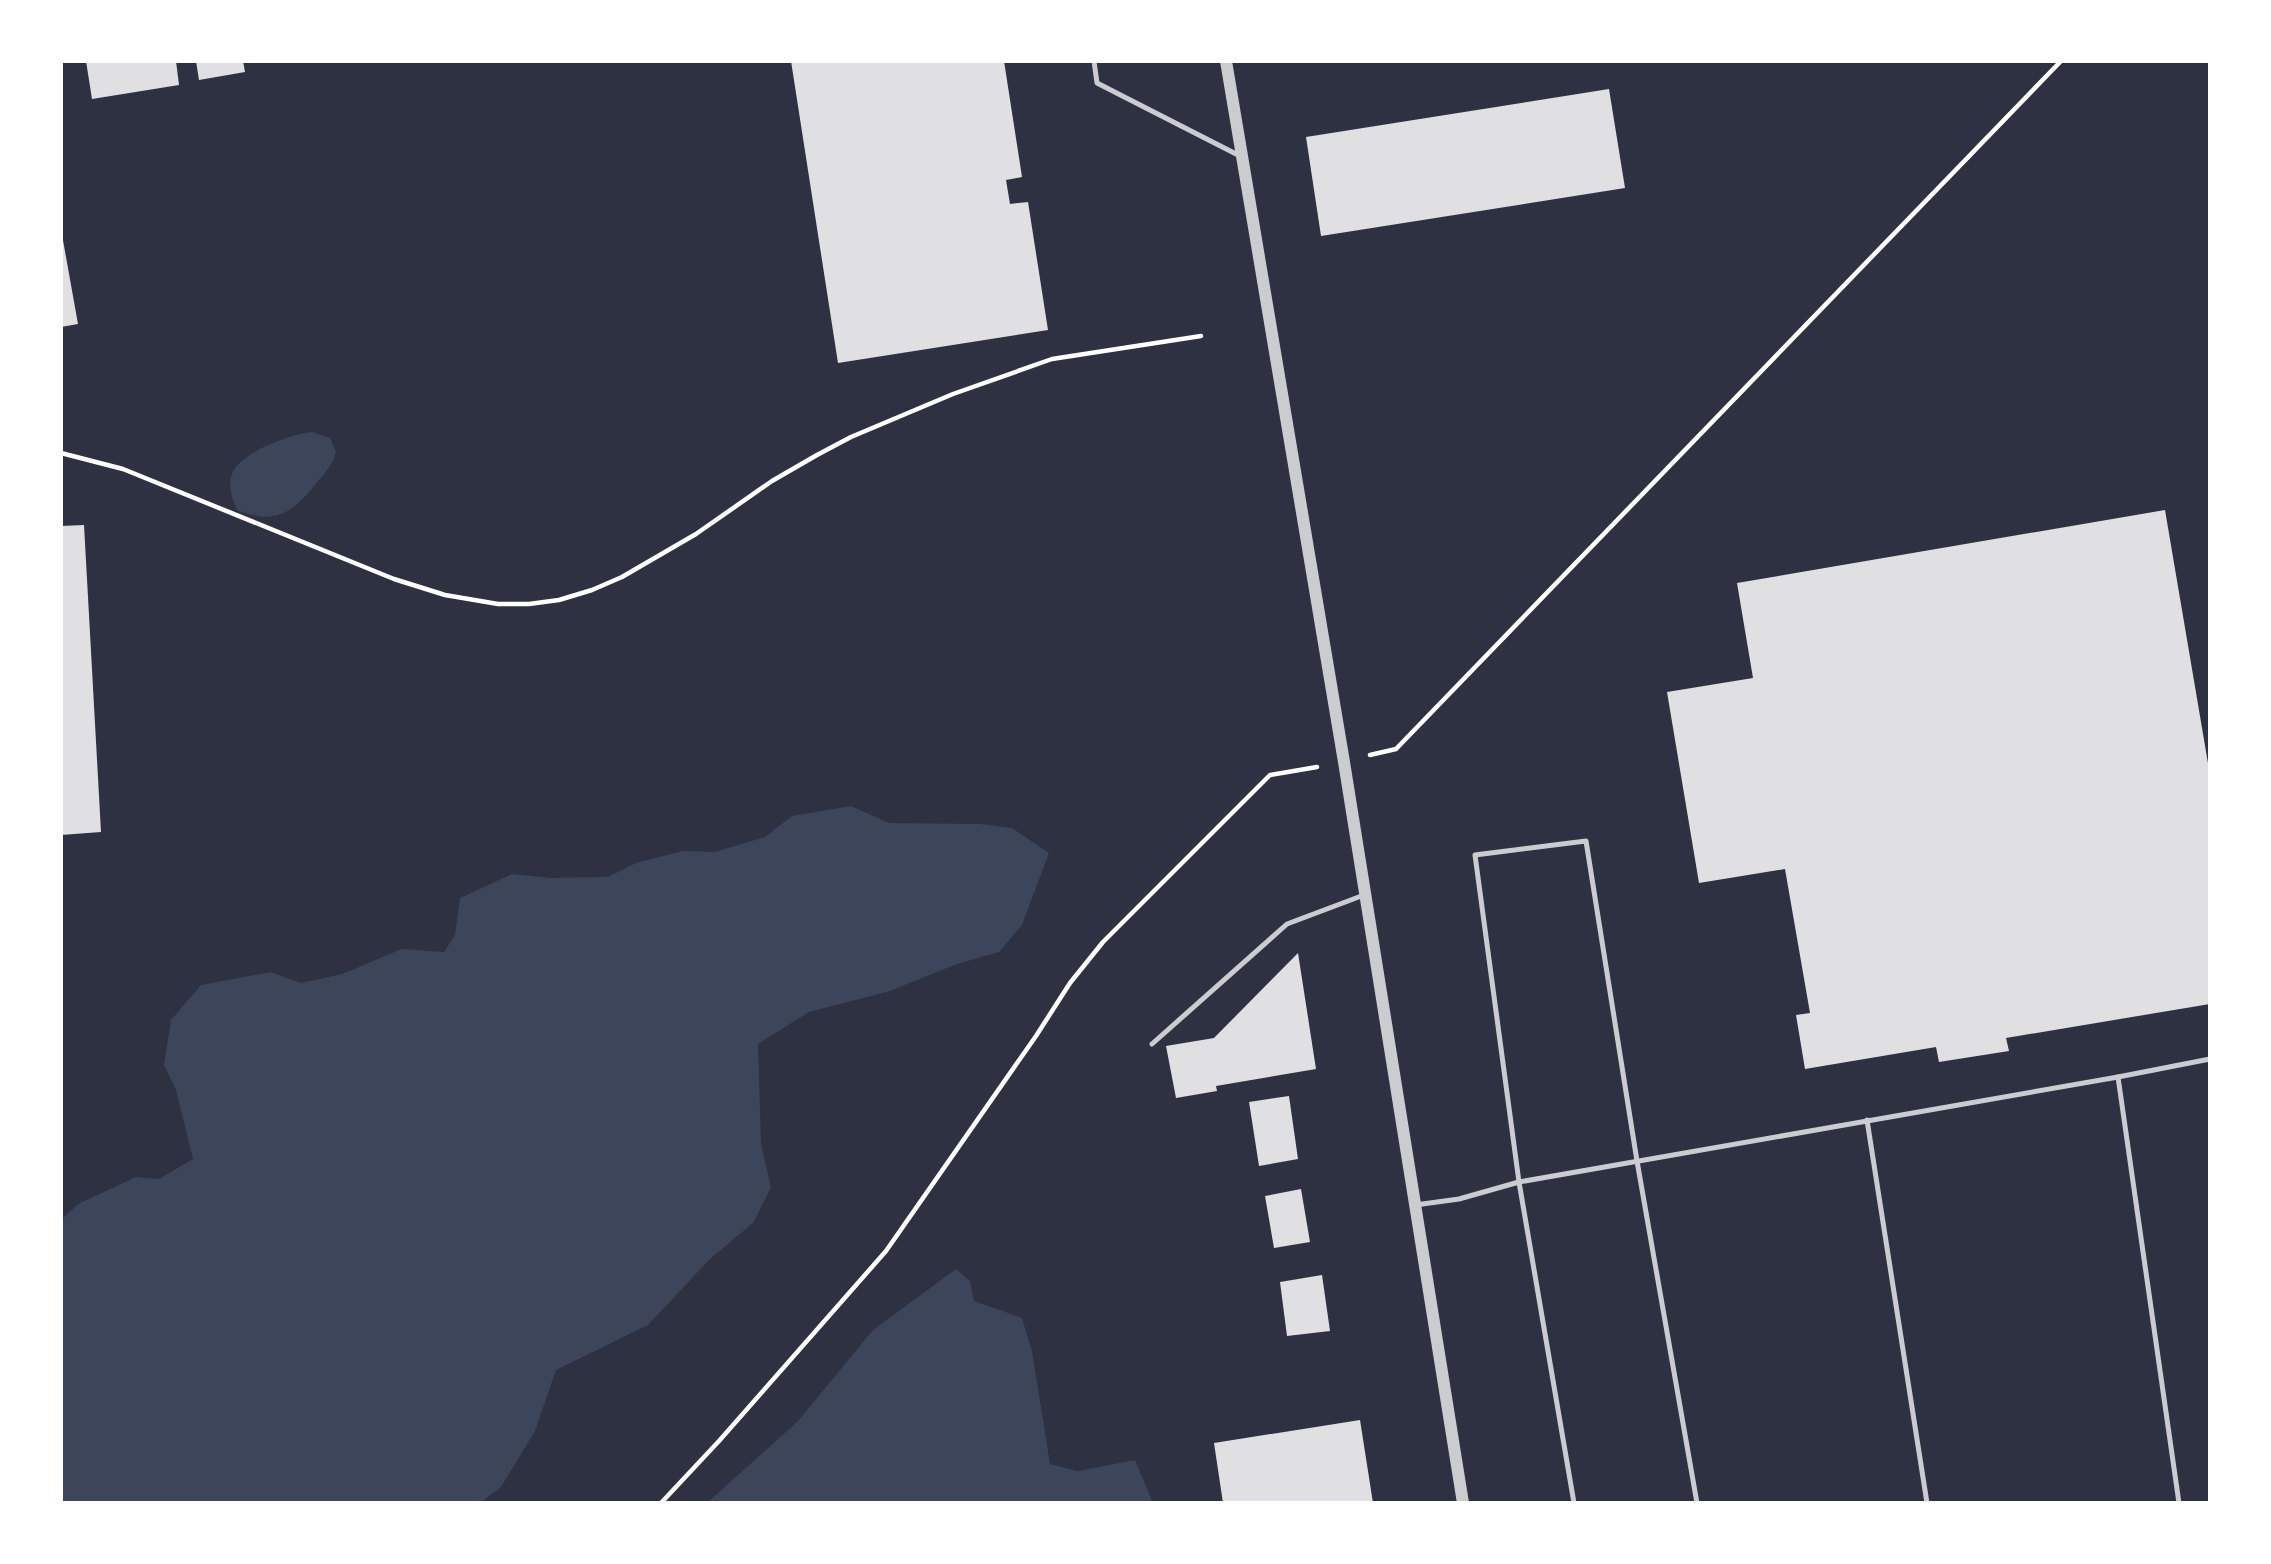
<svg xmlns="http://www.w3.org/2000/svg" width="2271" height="1564" viewBox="0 0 2271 1564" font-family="Helvetica,sans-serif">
	<rect width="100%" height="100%" fill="#2d3142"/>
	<g fill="#3c4559">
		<path d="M312 432 330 438 336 452C333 464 326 472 318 481 294 512 276 526 237 510 233 500 228 488 231 477 236 453 291 434 312 432Z"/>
		<path d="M851 806 889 823 980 824 1012 828 1049 853 1022 925 999 952 957 964 890 991 809 1012 758 1044 761 1144 771 1187 753 1223 710 1259 648 1325 556 1370 535 1431 501 1487 480 1503H61V1220L78 1204 136 1177 159 1179 193 1159 176 1090 164 1065 171 1020 201 985 271 972 301 983 342 974 402 949 444 952 455 935 460 898 512 874 550 878 608 877 636 863 682 851 715 852 765 837 792 816Z"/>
		<path d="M956 1269 970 1281 974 1301 1022 1318 1032 1351 1050 1464 1078 1471 1135 1460 1153 1503H707L798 1421 873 1330Z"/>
	</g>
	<g fill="#e0e0e3">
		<path d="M86 61H176L179 85 92 99Z"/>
		<path d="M196 61H243L245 72 199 80Z"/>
		<path d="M791 61H1004L1022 177 1006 180 1010 204 1028 202 1048 330 838 363Z"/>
		<path d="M1609 89 1625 188 1321 236 1306 137Z"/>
		<path d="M61 229 78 324 61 327Z"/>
		<path d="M2165 510 2210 775V1004L2006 1038 2009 1051 1939 1062 1936 1047 1805 1069 1796 1015 1810 1013 1785 869 1699 883 1667 692 1753 678 1737 583Z"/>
		<path d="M84 525 101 832 61 835V526Z"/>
		<path d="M1298 953 1316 1069 1216 1086 1217 1091 1176 1098 1166 1046 1214 1038Z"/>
		<path d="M1289 1096 1298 1159 1259 1166 1249 1102Z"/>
		<path d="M1301 1189 1310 1242 1274 1248 1265 1196Z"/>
		<path d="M1322 1275 1330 1331 1287 1336 1280 1282Z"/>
		<path d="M1360 1420 1373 1503H1223L1214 1443Z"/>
	</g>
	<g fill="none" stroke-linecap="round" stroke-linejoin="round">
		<g stroke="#fff" stroke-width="4.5">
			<path d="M61 453 123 469 394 579 445 595 498 604H529L559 600 592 590 622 577 696 534 772 481 817 455 851 437 953 394 1052 359 1201 336"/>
			<path d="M1370 755 1396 749 2061 61"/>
			<path d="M661 1503 719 1441 886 1251 1036 1036 1070 983 1103 942 1270 775 1317 767"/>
		</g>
		<g stroke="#caccd0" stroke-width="5">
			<path d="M1094 61 1097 83 1240 156"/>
			<path d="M1152 1044 1287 924 1364 895"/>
			<path d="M2118 1077 2210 1059"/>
			<path d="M1867 1120 1927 1503"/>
			<path d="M1415 1205 1459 1199 1519 1182 2118 1077 2179 1503"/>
			<path d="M1574 1503 1519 1182 1475 855 1586 841 1637 1161 1697 1503"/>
		</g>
		<path stroke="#caccd0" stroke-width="12" d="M1226 61 1344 762 1463 1503"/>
	</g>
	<rect width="2271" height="1564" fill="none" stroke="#ffffff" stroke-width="126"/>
</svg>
